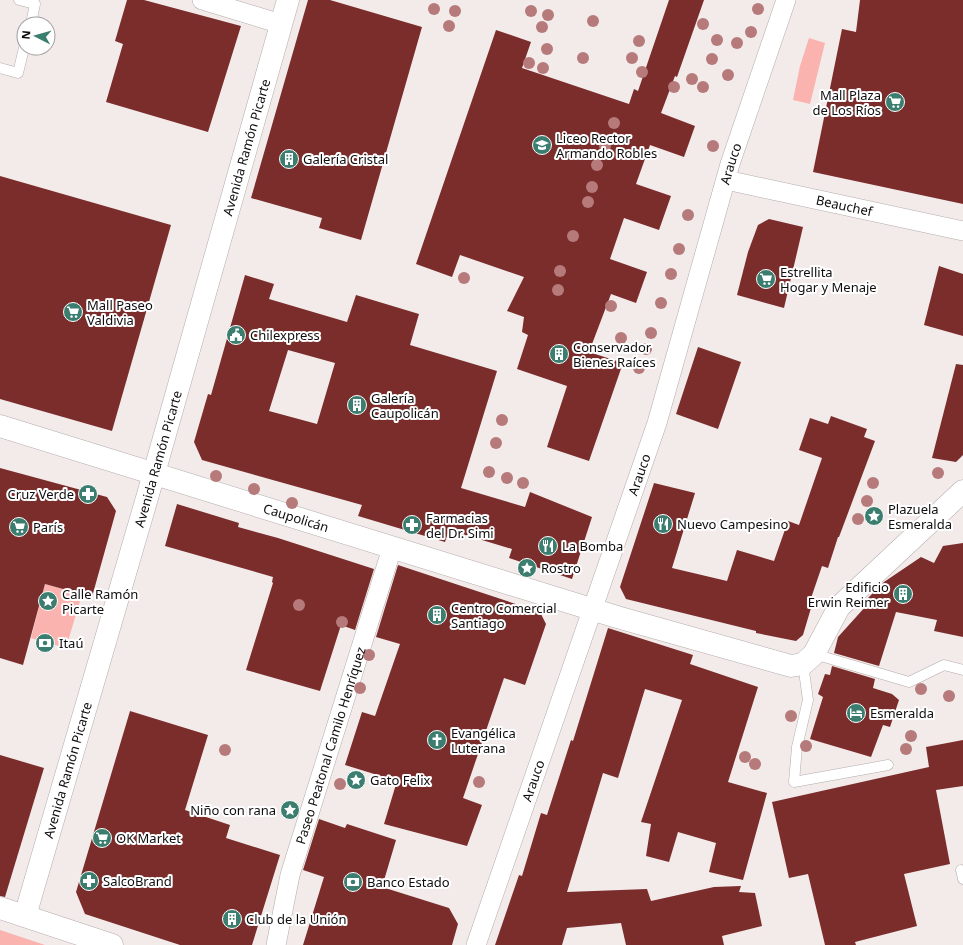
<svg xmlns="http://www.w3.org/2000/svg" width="963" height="945" viewBox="0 0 963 945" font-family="'Noto Sans',sans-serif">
	<rect width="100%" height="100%" fill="#f3ebea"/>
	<g fill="#fab3ae">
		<path d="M809 38 825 43 810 104 793 100 800 66Z"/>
		<path d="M45 584 82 594 66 648 31 638Z"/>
		<path d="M0 930 45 945H0Z"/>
	</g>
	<g fill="#7b2d2c" fill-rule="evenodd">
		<path d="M127 0H144L241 26 208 132 106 102 123 44 115 41Z"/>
		<path d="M308 0H330L422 27 361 240 319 228 322 218 251 198Z"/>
		<path d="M669 0H704L677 77 675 76 661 113 695 126 684 157 650 145 636 184 671 196 659 230 624 218 610 259 647 272 636 303 611 294 589 352 623 363 589 461 547 447 567 386 517 369 528 335 522 332 524 317 507 311 524 277 460 255 452 277 416 264 496 30 531 42 522 68 629 104 634 89 638 91Z"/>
		<path d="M860 0H963V204L813 172 842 29 856 32Z"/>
		<path d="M0 176 171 225 112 431 0 399Z"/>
		<path d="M769 219 803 227 784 308 737 295 748 252 758 225Z"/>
		<path d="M939 266 963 274V336L924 325Z"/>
		<path d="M245 275 274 284 269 299 347 322 356 295 419 314 410 345 497 371 461 488 525 507 530 492 592 517 572 579 509 558 512 549 449 530 445 542 358 516 362 505 202 460 194 442 208 394 211 395ZM288 350 335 363 317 424 269 411Z"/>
		<path d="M698 347 741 362 718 429 676 414Z"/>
		<path d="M956 364 963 365V455L956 462 932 458Z"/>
		<path d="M831 416 867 429 864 437 875 441 839 537H838L828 568 822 566 808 607 811 608 803 635 796 641 756 633V631L626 599 620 587 654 483 695 493 672 568 727 581 737 550 774 561 788 521 799 525 822 458 799 450 810 418 828 424Z"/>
		<path d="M0 468 107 497 116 511 92 597 45 584 23 665 0 658Z"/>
		<path d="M177 504 239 523 238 527 278 538 374 569 355 630 341 625 320 691 246 670 273 583 272 582 273 577 165 546Z"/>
		<path d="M963 543V637L934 631 937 620 896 612 879 666 834 653 838 637 866 606 861 605 884 582 921 557 934 563 943 546Z"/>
		<path d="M398 565 540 612 546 624 525 685 504 678 463 798 482 805 467 846 384 824 397 781 345 765 362 712 375 716 400 644 376 637Z"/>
		<path d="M608 628 693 655 690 664 758 687 728 782 767 793 743 880 709 872 716 843 678 832 669 862 646 856 651 824 641 822 682 700 645 689 618 778 603 773 567 892 647 889 651 901 714 887 741 886 739 892 755 893 762 926 722 936 724 945H626L621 923 567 928 562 945H495L519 875 522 876 541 813 547 815 571 740 573 741Z"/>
		<path d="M832 666 875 679 873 688 892 694 899 700 890 727 883 725 871 757 810 739 823 697 818 694 825 674 830 675Z"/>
		<path d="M130 711 208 735 185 810 230 825 226 838 280 855 252 945H180L85 914 76 892Z"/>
		<path d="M963 740V786L936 790 950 864 904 874 917 926 855 942 856 945H825L808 874 789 878 772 802 929 767 926 747Z"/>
		<path d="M0 755 44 768 5 897 0 896Z"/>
		<path d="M319 819 345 828 347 824 396 840 382 887 449 908 458 924 452 945H303L324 877 303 870Z"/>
	</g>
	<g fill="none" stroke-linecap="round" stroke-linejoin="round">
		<defs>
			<g id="lane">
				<path d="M19 0 35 4 31 24"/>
				<path d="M0 68 18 73 24 48"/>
				<path d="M814 654 909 682 944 665 963 670"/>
				<path d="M803 664 808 700 797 747 794 782 888 765"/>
				<path d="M961 870 963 879"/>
			</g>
			<g id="street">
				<path d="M202 0 281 24"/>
				<path id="s1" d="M726 180 963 231"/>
				<path id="s2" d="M276 945 290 875 392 548"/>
				<path id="s3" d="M476 945 657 423 730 164 786 0"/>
			</g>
			<g id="secondary">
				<path id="s4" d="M0 426 617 617 791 666 803 664 814 654 839 607 963 491"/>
				<path d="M0 908 112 945"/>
				<path id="s5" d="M25 916 147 498 288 0"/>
			</g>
		</defs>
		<use href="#lane" stroke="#b3acab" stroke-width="11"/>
		<use href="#street" stroke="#b3acab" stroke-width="20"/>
		<use href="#secondary" stroke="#b3acab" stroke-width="23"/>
		<use href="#lane" stroke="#fff" stroke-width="10"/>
		<use href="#street" stroke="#fff" stroke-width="19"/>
		<use href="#secondary" stroke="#fff" stroke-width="22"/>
	</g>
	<g fill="#b67a7b">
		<circle cx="434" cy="9" r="6"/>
		<circle cx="758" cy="9" r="6"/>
		<circle cx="455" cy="11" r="6"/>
		<circle cx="531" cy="11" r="6"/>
		<circle cx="548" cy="15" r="6"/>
		<circle cx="593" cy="21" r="6"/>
		<circle cx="703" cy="24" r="6"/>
		<circle cx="449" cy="26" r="6"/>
		<circle cx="542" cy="27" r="6"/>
		<circle cx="751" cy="32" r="6"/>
		<circle cx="717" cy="40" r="6"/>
		<circle cx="639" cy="41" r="6"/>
		<circle cx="737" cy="43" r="6"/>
		<circle cx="547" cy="49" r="6"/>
		<circle cx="583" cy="58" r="6"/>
		<circle cx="632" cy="58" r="6"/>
		<circle cx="712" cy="59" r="6"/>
		<circle cx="529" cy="63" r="6"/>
		<circle cx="543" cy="68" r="6"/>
		<circle cx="642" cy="72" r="6"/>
		<circle cx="728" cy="75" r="6"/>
		<circle cx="692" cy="79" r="6"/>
		<circle cx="674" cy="87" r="6"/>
		<circle cx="703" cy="87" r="6"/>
		<circle cx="614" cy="123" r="6"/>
		<circle cx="605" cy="146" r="6"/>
		<circle cx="713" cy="146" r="6"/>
		<circle cx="597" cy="165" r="6"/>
		<circle cx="592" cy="187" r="6"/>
		<circle cx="588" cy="202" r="6"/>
		<circle cx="688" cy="215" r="6"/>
		<circle cx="573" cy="236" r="6"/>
		<circle cx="679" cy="249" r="6"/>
		<circle cx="560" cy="271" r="6"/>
		<circle cx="671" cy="274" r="6"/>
		<circle cx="464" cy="278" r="6"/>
		<circle cx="558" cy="290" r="6"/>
		<circle cx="661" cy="303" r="6"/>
		<circle cx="611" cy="306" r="6"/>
		<circle cx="651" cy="333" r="6"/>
		<circle cx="621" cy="338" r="6"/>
		<circle cx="646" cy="349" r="6"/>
		<circle cx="639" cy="368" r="6"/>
		<circle cx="502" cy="420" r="6"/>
		<circle cx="496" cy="443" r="6"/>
		<circle cx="489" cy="472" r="6"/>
		<circle cx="938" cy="473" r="6"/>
		<circle cx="216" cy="476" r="6"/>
		<circle cx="507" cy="478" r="6"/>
		<circle cx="523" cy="483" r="6"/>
		<circle cx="873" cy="483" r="6"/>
		<circle cx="254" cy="489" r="6"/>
		<circle cx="867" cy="501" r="6"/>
		<circle cx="292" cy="503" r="6"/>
		<circle cx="858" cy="519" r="6"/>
		<circle cx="299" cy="605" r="6"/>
		<circle cx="342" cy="622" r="6"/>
		<circle cx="369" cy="655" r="6"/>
		<circle cx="360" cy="688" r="6"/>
		<circle cx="921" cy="689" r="6"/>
		<circle cx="949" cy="696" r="6"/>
		<circle cx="791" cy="716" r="6"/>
		<circle cx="911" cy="736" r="6"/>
		<circle cx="806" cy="746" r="6"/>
		<circle cx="906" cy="749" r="6"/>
		<circle cx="225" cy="750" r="6"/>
		<circle cx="745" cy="757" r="6"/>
		<circle cx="755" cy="764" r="6"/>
		<circle cx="479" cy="782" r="6"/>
		<circle cx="340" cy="784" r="6"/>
	</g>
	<defs>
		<symbol id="supermarket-disc" viewBox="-11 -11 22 22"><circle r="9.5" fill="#3b7e6f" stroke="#fff"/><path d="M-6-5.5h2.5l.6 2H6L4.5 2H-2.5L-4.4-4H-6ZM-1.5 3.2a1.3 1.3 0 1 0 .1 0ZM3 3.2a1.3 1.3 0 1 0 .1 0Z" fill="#fff"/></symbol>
		<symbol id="school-disc" viewBox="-11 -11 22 22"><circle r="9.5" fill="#3b7e6f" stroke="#fff"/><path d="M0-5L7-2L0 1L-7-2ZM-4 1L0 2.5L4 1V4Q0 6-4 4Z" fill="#fff"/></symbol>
		<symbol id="building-disc" viewBox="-11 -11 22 22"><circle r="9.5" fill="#3b7e6f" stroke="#fff"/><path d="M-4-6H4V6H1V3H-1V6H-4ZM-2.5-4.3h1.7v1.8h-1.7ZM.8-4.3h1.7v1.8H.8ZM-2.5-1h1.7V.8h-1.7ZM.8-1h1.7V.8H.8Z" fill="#fff"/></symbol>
		<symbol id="civic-disc" viewBox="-11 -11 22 22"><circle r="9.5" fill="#3b7e6f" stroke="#fff"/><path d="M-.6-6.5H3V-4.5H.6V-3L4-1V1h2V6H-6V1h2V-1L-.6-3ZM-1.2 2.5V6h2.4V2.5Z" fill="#fff"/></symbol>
		<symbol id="pharmacy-disc" viewBox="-11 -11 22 22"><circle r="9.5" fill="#3b7e6f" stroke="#fff"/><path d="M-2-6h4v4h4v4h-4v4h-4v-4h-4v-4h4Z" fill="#fff"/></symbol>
		<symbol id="sight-disc" viewBox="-11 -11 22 22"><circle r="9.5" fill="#3b7e6f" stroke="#fff"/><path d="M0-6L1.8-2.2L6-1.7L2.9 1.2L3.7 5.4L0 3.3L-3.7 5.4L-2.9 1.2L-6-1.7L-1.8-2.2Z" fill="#fff"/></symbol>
		<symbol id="restaurant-disc" viewBox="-11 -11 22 22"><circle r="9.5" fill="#3b7e6f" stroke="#fff"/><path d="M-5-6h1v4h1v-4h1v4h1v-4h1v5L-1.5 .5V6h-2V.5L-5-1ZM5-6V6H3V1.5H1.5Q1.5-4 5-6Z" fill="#fff"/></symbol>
		<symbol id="bank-disc" viewBox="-11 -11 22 22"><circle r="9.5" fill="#3b7e6f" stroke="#fff"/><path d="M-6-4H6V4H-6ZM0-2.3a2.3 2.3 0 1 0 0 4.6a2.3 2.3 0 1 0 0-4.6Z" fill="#fff"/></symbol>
		<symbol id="hotel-disc" viewBox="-11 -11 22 22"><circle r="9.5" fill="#3b7e6f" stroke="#fff"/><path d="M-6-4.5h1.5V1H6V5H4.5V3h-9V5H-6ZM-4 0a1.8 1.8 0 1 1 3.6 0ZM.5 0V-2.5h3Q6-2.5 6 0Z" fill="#fff"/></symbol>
		<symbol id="church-disc" viewBox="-11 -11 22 22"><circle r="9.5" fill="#3b7e6f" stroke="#fff"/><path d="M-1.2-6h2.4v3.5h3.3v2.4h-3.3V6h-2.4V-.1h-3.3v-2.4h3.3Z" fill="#fff"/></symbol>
	</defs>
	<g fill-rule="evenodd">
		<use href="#supermarket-disc" x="884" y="91" width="22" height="22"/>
		<use href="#school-disc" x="531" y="134" width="22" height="22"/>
		<use href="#building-disc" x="278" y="148" width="22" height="22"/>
		<use href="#supermarket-disc" x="755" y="268" width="22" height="22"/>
		<use href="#supermarket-disc" x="62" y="301" width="22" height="22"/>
		<use href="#civic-disc" x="225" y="324" width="22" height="22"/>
		<use href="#building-disc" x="548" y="343" width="22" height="22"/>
		<use href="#building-disc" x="346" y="394" width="22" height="22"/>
		<use href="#pharmacy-disc" x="77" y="483" width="22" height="22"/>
		<use href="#sight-disc" x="863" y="505" width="22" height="22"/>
		<use href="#restaurant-disc" x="652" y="513" width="22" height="22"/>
		<use href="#pharmacy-disc" x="401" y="514" width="22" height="22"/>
		<use href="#supermarket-disc" x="8" y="516" width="22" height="22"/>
		<use href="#restaurant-disc" x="537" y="535" width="22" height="22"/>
		<use href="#sight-disc" x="516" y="557" width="22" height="22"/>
		<use href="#building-disc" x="892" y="583" width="22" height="22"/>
		<use href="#sight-disc" x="37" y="590" width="22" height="22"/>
		<use href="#building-disc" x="426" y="604" width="22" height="22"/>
		<use href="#bank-disc" x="34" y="632" width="22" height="22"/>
		<use href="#hotel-disc" x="845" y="702" width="22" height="22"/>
		<use href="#church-disc" x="426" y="729" width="22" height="22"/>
		<use href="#sight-disc" x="345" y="769" width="22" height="22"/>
		<use href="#sight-disc" x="279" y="799" width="22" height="22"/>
		<use href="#supermarket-disc" x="91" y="827" width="22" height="22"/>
		<use href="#pharmacy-disc" x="78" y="870" width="22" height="22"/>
		<use href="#bank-disc" x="342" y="871" width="22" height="22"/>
		<use href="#building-disc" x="221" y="908" width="22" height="22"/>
	</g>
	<g text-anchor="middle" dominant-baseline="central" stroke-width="4" stroke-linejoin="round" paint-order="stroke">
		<g font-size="13" fill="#0f0d0d" stroke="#fff" text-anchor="start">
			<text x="881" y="95" text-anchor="end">Mall Plaza<tspan x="881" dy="15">de Los Ríos</tspan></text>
			<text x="556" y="138">Liceo Rector<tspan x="556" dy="15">Armando Robles</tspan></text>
			<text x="303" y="159">Galería Cristal</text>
			<text x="780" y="272">Estrellita<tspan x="780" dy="15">Hogar y Menaje</tspan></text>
			<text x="87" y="305">Mall Paseo<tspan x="87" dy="15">Valdivia</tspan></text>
			<text x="250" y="335">Chilexpress</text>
			<text x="573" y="347">Conservador<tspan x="573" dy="15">Bienes Raíces</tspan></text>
			<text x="371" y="398">Galería<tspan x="371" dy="15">Caupolicán</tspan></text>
			<text x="74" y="494" text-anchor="end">Cruz Verde</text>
			<text x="888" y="509">Plazuela<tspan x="888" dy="15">Esmeralda</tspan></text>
			<text x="426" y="518">Farmacias<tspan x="426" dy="15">del Dr. Simi</tspan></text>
			<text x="677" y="524">Nuevo Campesino</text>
			<text x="33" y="527">París</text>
			<text x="562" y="546">La Bomba</text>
			<text x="541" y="568">Rostro</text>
			<text x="889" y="587" text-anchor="end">Edificio<tspan x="889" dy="15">Erwin Reimer</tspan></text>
			<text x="62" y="594">Calle Ramón<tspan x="62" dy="15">Picarte</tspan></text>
			<text x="451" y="608">Centro Comercial<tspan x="451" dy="15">Santiago</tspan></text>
			<text x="59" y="643">Itaú</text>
			<text x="870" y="713">Esmeralda</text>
			<text x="451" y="733">Evangélica<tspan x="451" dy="15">Luterana</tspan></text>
			<text x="370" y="780">Gato Felix</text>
			<text x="276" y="810" text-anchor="end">Niño con rana</text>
			<text x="116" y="838">OK Market</text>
			<text x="103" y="881">SalcoBrand</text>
			<text x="367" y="882">Banco Estado</text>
			<text x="246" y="919">Club de la Unión</text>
		</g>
		<g font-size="13" fill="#0f0d0d" stroke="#fff">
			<text stroke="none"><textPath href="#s5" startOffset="800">Avenida Ramón Picarte</textPath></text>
			<text stroke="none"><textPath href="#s3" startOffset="822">Arauco</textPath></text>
			<text stroke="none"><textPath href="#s1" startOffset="121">Beauchef</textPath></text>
			<text stroke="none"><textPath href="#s5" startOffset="476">Avenida Ramón Picarte</textPath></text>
			<text stroke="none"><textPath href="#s3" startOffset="498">Arauco</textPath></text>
			<text stroke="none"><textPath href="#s4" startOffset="310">Caupolicán</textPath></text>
			<text stroke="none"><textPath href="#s2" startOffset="207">Paseo Peatonal Camilo Henríquez</textPath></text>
			<text stroke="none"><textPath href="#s5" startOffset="152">Avenida Ramón Picarte</textPath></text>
			<text stroke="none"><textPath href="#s3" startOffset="174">Arauco</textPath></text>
		</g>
	</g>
	<g transform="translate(36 36) rotate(276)"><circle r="19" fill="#ffffff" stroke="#9f9e9e"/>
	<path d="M0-3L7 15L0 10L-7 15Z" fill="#3b7e6f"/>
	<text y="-6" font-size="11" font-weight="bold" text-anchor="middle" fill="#0f0d0d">N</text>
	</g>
</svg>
